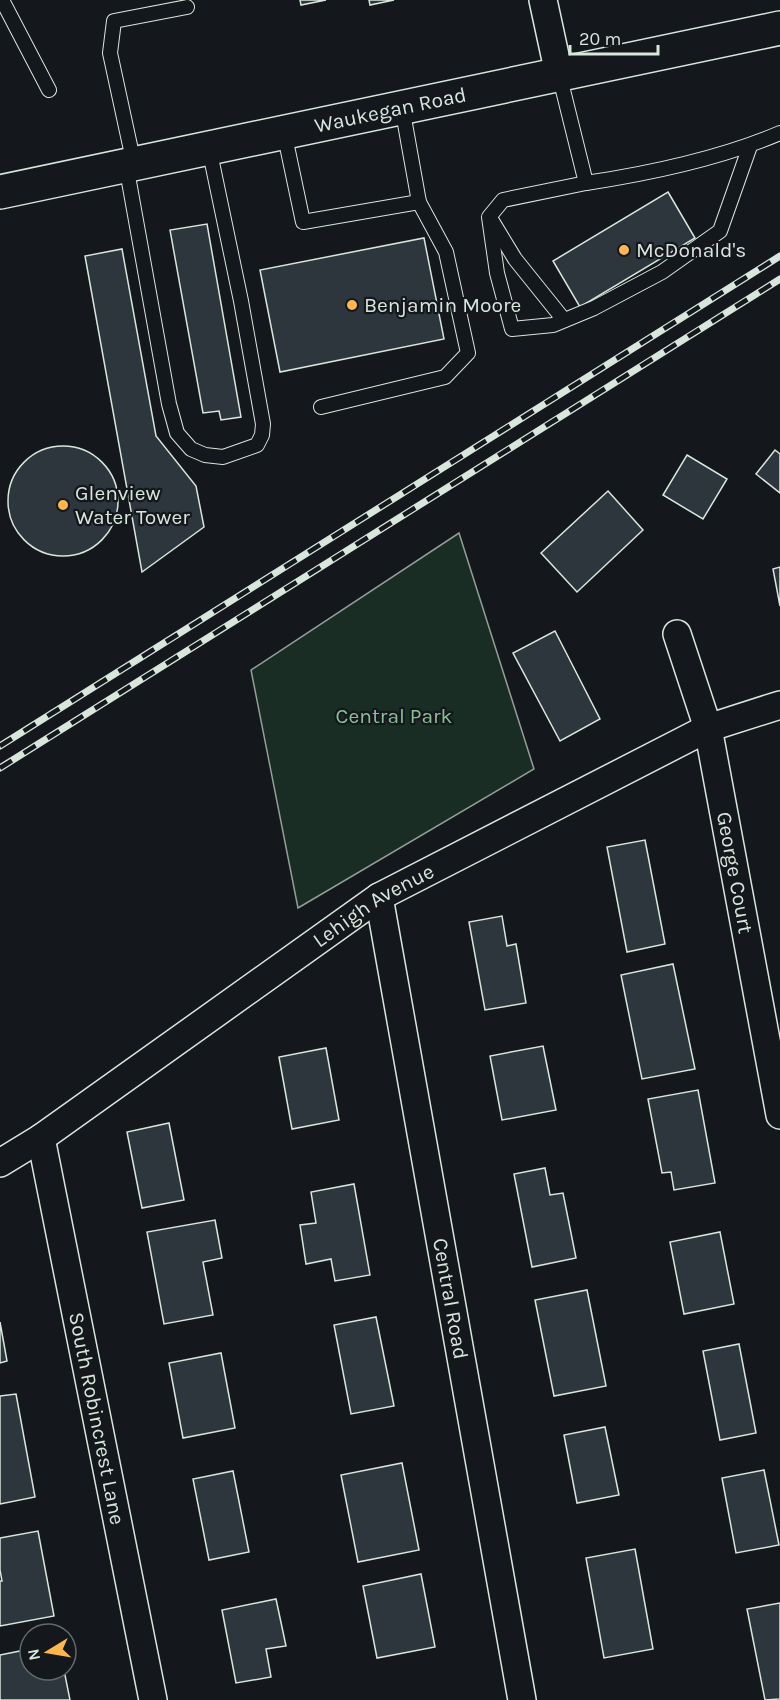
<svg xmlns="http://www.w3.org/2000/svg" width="780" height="1700" viewBox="0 0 780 1700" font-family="Karla,sans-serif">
	<rect width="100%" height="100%" fill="#14181c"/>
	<path fill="#1a2d24" stroke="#939e99" stroke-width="1.5" d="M459 533 534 769 298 908 251 670Z"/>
	<g fill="#2c363c" stroke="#d8e6dc" stroke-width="1.5">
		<path d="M300 0H326L301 5Z"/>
		<path d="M369 0H394L370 5Z"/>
		<path d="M668 192 695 238 580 307 553 261Z"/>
		<path d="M207 224 241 417 221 420 219 411 203 413 170 230Z"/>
		<path d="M424 238 444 339 280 372 260 270Z"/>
		<path d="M122 249 156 436 196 486 204 527 142 572 85 256Z"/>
		<circle cx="63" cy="501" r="55"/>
		<path d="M775 450 780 454V493L756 474Z"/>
		<path d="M687 455 727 479 703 519 663 495Z"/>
		<path d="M608 491 643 530 577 592 541 553Z"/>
		<path d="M780 567V606L773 569Z"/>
		<path d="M555 631 600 719 560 741 513 653Z"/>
		<path d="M645 840 665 944 627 952 607 847Z"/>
		<path d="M502 916 507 946 516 944 526 1003 485 1010 469 922Z"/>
		<path d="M673 964 695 1069 642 1079 621 975Z"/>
		<path d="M543 1046 556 1110 502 1120 490 1056Z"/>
		<path d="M326 1048 339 1120 292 1129 279 1057Z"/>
		<path d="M698 1090 715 1183 674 1190 671 1172 662 1173 648 1099Z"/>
		<path d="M169 1123 184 1200 142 1208 127 1132Z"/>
		<path d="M545 1168 550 1195 563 1193 576 1258 532 1267 514 1174Z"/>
		<path d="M354 1184 370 1275 335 1281 331 1259 306 1264 300 1225 316 1223 311 1192Z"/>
		<path d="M215 1220 222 1258 203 1262 213 1315 164 1324 147 1232Z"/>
		<path d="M720 1232 734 1304 684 1314 670 1242Z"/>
		<path d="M587 1290 606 1386 554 1396 535 1300Z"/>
		<path d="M376 1317 394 1406 351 1414 334 1325Z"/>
		<path d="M0 1322 7 1361 0 1363Z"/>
		<path d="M739 1344 756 1433 720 1440 703 1351Z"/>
		<path d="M221 1353 235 1428 183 1438 169 1363Z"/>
		<path d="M16 1394 35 1497 0 1504V1396Z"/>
		<path d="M605 1427 619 1495 577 1503 564 1435Z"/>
		<path d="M402 1463 419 1550 358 1562 341 1475Z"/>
		<path d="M764 1470 779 1545 736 1553 722 1478Z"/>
		<path d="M233 1471 249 1552 209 1560 193 1479Z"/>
		<path d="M38 1531 54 1616 0 1626V1581H2L0 1570V1538Z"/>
		<path d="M635 1549 653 1649 604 1658 586 1558Z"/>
		<path d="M421 1574 435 1647 377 1658 363 1586Z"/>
		<path d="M276 1599 286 1646 266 1649 271 1677 236 1683 222 1610Z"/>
		<path d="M780 1603V1699L765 1700 747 1609Z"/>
		<path d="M30 1649V1670H64L70 1700H0V1655Z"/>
	</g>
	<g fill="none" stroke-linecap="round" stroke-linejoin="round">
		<defs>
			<g id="service">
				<path d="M2 0 49 90"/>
				<path d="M559 74 586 183 503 200 489 217 497 273 512 329 553 325 594 308 662 272 720 231 750 146"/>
				<path d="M284 132 303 222 419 202 402 107"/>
				<path d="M134 164 110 53 114 21 187 7"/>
				<path d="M126 165 169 404 177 433 191 449 205 455 223 457 257 445 262 435 263 424 241 301 209 148"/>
				<path d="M586 183C652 173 719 159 780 133"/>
				<path d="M492 221 515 259 564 320"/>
				<path d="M321 407 445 377 468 353 446 252 419 202"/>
			</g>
			<g id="minor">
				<path d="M543 0 559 74"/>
				<path id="s1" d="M677 634 708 728 780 1115"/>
				<path id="s2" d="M379 897 522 1700"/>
				<path id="s3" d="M41 1138 153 1700"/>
				<path id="s4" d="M0 1163 41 1138 379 897 708 728 780 705"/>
			</g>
			<g id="primary">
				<path id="s5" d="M0 192 780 28"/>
			</g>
		</defs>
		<use href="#service" stroke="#d8e6dc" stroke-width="16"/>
		<use href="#minor" stroke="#d8e6dc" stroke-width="30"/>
		<use href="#primary" stroke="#d8e6dc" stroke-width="36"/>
		<use href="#service" stroke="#14181c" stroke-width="14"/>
		<use href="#minor" stroke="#14181c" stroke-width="27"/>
		<use href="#primary" stroke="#14181c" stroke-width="33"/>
		<defs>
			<g id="rail">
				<path d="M0 746 780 256"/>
				<path d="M0 768 780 279"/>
			</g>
		</defs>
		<use href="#rail" stroke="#d8e6dc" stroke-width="7"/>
		<use href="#rail" stroke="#14181c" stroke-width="4.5" stroke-dasharray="14" stroke-linecap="butt"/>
	</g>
	<g fill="#ffb74d" stroke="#14181c" stroke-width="2">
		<circle cx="624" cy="250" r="6"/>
		<circle cx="352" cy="305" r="6"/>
		<circle cx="63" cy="505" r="6"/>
	</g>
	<g text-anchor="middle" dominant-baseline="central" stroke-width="4.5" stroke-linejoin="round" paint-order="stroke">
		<g font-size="21" fill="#d8e6dc" stroke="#14181c">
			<text stroke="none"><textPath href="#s5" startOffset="399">Waukegan Road</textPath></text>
			<text stroke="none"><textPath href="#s1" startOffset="246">George Court</textPath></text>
			<text stroke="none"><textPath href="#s4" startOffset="454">Lehigh Avenue</textPath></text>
			<text stroke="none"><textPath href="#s2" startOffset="408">Central Road</textPath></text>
			<text stroke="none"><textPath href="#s3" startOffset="286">South Robincrest Lane</textPath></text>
		</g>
		<g font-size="21" fill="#d8e6dc" stroke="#14181c" text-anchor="start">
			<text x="636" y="250">McDonald's</text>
			<text x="364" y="305">Benjamin Moore</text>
			<text x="75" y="493">Glenview<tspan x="75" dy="24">Water Tower</tspan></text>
		</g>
		<g font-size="21" fill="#8ac095" stroke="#14181c">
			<text x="394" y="716">Central Park</text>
		</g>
	</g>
	<g transform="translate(48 1652) rotate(259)"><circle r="28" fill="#14181c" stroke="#626a69" stroke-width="1.5"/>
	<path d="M0-4.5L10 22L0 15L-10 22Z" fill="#ffb74d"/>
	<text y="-9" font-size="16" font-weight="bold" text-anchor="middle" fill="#d8e6dc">N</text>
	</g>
	<path d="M570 45v9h88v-9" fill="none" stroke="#d8e6dc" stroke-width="3"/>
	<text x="579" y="45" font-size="18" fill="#d8e6dc" stroke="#14181c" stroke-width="4.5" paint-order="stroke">20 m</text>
</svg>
